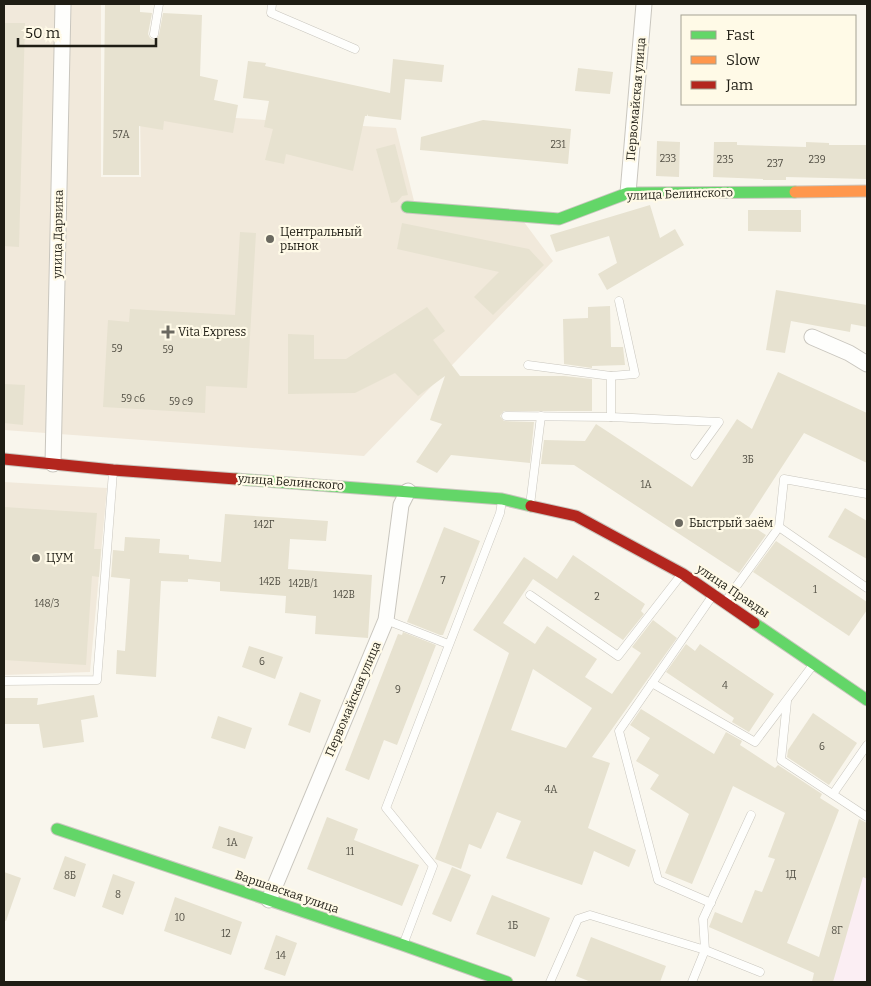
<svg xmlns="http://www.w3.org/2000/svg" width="871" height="986" viewBox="0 0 871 986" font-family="Bitter,serif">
	<rect width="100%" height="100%" fill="#f9f6ed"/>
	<g fill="#f1e9db">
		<path d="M4 4H101V177H141L140 112 396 128 416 209 521 218 553 261 364 456 4 430Z"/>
		<path d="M4 482 107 488 90 672 4 675Z"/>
	</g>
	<path fill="#fbeef3" d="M851 848 867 856V982H812Z"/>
	<g fill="#e7e2d0" fill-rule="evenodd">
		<path d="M105 4H140V12L152 13 148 34 150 38 154 40 159 35 163 13 202 15 200 76 218 80 214 100 238 105 233 133 164 121 163 130 139 126V175H103Z"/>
		<path d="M4 23H25L19 247 4 246Z"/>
		<path d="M393 59 444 65 442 82 405 79 401 120 368 116 367 114V116H365L353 171 286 154 284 164 265 160 273 129 264 127 269 101 243 98 248 61 266 63 265 66 390 93Z"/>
		<path d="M578 68 613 72 610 94 575 91Z"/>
		<path d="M483 120 571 129 568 164 420 150 421 137Z"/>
		<path d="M657 141 680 142 679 177 656 176Z"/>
		<path d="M714 142H737V145L806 147V142L829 143V145H867V179L786 177V180H763V179L713 177Z"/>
		<path d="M395 144 408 195 402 196 397 202 391 203 376 149Z"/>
		<path d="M650 205 660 238 675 229 684 245 607 290 598 274 617 263 609 236 556 252 550 235Z"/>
		<path d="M748 210H801V232L748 231Z"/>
		<path d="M402 223 529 249 544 265 493 315 474 297 499 272 397 249Z"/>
		<path d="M240 232 256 233 247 388 206 386 205 413 103 407 108 320 129 322 130 309 235 315Z"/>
		<path d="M776 290 867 305V327L851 324 850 332 791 321 785 353 766 350Z"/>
		<path d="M610 306 611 347H623L625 365 592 366V368L564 364 563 319 588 318V307Z"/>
		<path d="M427 307 445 331 433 340 460 376H564L592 379V411H504L500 416 504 421 534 422 530 463 451 455 437 473 416 462 442 424 430 420 445 376 418 396 395 373 355 393 288 394V334L314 335V359H346Z"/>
		<path d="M778 372 867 413V463L804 433 746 522 766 535 739 573 574 465 541 464 544 440 585 441 596 424 692 487 737 419 752 429Z"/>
		<path d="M4 384 25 385 23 425 4 423Z"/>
		<path d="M4 507 97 513 94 549H101L99 577 92 576 86 665 4 660Z"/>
		<path d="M845 508 867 521V559L828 537Z"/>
		<path d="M225 514 328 521 326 541 290 539 288 569 372 575 368 638 315 634 316 616 285 613 286 596 220 591V582L188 579V582L161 581 156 677 116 674 117 650 125 651 130 579 111 577 113 550 124 551 125 537 160 539 159 553 189 555V559L221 562Z"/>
		<path d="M444 527 480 541 443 635H440L407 622Z"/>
		<path d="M776 541 867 602V610L849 636 753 572Z"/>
		<path d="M573 555 645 604 641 611 644 614 623 640 533 579 503 623 535 644 547 626 597 659 585 677 612 694 641 653 632 647 653 620 677 638 592 757 610 763 588 828 636 850 629 867 594 851 582 885 506 858 521 821 497 812 481 849 469 844 461 869 435 859 509 653 473 630 524 557 557 579ZM533 669 592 708 566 748 511 730Z"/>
		<path d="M403 632 436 645 397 745 384 740 369 780 345 770 398 634 402 635Z"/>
		<path d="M686 644 695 651 700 644 774 694 749 732 732 722 734 718 666 672Z"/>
		<path d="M249 646 283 657 275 679 242 667Z"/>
		<path d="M300 692 321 700 310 733 288 725Z"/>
		<path d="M94 695 98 717 81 720 84 742 43 748 39 724H4V698H38L37 705Z"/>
		<path d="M641 709 714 754 726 732 742 741 740 745 775 768 778 765 822 794 820 798 839 810 787 943 819 957 859 819 867 823V879L863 877 833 982H812L814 973 709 927 715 912 742 923 755 890 762 892 775 859 768 857 785 813 733 786 692 884 665 873 689 814 650 789 659 775 636 761 650 738 630 725Z"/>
		<path d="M813 713 857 743 829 785 787 757 788 750Z"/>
		<path d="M218 716 252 728 245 749 211 738Z"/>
		<path d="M327 817 358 829 354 840 419 865 402 906 307 869Z"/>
		<path d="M219 826 253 837 245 859 212 848Z"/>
		<path d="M65 856 86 864 75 897 53 889Z"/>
		<path d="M452 867 471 875 451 922 432 914Z"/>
		<path d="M4 872 21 878 6 921 4 920Z"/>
		<path d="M113 874 135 882 123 915 102 907Z"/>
		<path d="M492 895 550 918 535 957 476 934Z"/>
		<path d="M175 897 242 922 231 955 164 931Z"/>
		<path d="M276 935 297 943 285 976 264 969Z"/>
		<path d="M591 937 666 966 660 982H591L576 976Z"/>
	</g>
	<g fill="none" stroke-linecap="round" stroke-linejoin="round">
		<defs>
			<g id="lane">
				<path d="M272 4 271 13 355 49"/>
				<path d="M154 34 159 4"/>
				<path d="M528 365 611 376 635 374 619 301"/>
				<path d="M506 416 611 417 719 422 695 455"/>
				<path d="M611 417V376"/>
				<path d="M530 505 541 416"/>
				<path d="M779 527 784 479 867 494"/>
				<path d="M530 595 618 656 681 575"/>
				<path d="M725 602 779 527 867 588"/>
				<path d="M386 620 448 644"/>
				<path d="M4 681 97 680 113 472"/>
				<path d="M652 683 755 742 813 665"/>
				<path d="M787 701 781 760 867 817"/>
				<path d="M833 794 867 745"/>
				<path d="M711 903 658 880 619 731 713 595"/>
				<path d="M403 945 433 866 386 808 500 513 502 501"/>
				<path d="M550 982 578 919 590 915 705 950 703 919 751 815"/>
				<path d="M692 982 705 950 760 972"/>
			</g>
			<g id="street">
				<path d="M628 193 644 4"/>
				<path d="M812 337 849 353 867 364"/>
				<path d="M53 464 63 4"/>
				<path d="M269 900 386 620 401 505 408 491"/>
			</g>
			<g id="fast">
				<path d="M407 207 559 219 628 193 795 192"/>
				<path d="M236 479 502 499 531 506"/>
				<path d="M754 623 867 700"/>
				<path d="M57 829 403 945 507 982"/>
			</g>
			<path id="slow" d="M795 192 867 191"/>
			<g id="jam">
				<path d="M4 459 113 470 236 479"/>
				<path d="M531 506 576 516 683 574 754 623"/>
			</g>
		</defs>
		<use href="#lane" stroke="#c9c6be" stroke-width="9"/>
		<use href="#street" stroke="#c9c6be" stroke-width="17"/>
		<use href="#fast" stroke="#c9c6be" stroke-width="13"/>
		<use href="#slow" stroke="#c9c6be" stroke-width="13"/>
		<use href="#jam" stroke="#c9c6be" stroke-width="13"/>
		<use href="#lane" stroke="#fefefc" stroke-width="8"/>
		<use href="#street" stroke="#fefefc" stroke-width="15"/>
		<use href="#fast" stroke="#63d668" stroke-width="11"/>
		<use href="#slow" stroke="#ff974d" stroke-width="11"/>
		<use href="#jam" stroke="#b3261e" stroke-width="11"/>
	</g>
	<g fill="#6b6960" stroke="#fffae7" stroke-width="2">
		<circle cx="270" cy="239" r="5"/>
		<path d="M165.5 324.5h5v5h5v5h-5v5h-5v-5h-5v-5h5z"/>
		<circle cx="679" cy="523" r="5"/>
		<circle cx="36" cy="558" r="5"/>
	</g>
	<g text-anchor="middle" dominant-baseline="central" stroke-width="4.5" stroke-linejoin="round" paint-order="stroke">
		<g font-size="10" fill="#514e43">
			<text x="121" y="135">57А</text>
			<text x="558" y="145">231</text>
			<text x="668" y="159">233</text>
			<text x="725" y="160">235</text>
			<text x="817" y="160">239</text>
			<text x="775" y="164">237</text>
			<text x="117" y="349">59</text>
			<text x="168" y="350">59</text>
			<text x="133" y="399">59 с6</text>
			<text x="181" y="402">59 с9</text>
			<text x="748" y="460">3Б</text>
			<text x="646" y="485">1А</text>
			<text x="264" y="525">142Г</text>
			<text x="443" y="581">7</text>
			<text x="270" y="582">142Б</text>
			<text x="303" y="584">142В/1</text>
			<text x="815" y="590">1</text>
			<text x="344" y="595">142В</text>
			<text x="597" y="597">2</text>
			<text x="47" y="604">148/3</text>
			<text x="262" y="662">6</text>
			<text x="725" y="686">4</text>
			<text x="398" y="690">9</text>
			<text x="822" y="747">6</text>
			<text x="551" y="790">4А</text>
			<text x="232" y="843">1А</text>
			<text x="350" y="852">11</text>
			<text x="791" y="875">1Д</text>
			<text x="70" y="876">8Б</text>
			<text x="118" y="895">8</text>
			<text x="180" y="918">10</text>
			<text x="513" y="926">1Б</text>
			<text x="837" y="931">8Г</text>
			<text x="226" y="934">12</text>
			<text x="281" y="956">14</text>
		</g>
		<g font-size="12" fill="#1f1d14" stroke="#fffae7">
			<text transform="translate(636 99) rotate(-85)">Первомайская улица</text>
			<text transform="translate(680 194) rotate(-2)">улица Белинского</text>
			<text transform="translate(58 234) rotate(-89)">улица Дарвина</text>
			<text transform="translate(291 482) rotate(4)">улица Белинского</text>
			<text transform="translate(733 591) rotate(34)">улица Правды</text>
			<text transform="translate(353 699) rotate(-67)">Первомайская улица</text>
			<text transform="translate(287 892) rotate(19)">Варшавская улица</text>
		</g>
		<g font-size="12" fill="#1f1d14" stroke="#fffae7" text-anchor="start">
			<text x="280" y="232">Центральный<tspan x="280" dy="14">рынок</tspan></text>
			<text x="178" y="332">Vita Express</text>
			<text x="689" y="523">Быстрый заём</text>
			<text x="46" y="558">ЦУМ</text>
		</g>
	</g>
	<rect width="871" height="986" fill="none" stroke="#1f1d14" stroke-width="10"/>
	<rect x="681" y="15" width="175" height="90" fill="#fffae7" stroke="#a5a293"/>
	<rect x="691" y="31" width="25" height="8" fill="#63d668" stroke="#a5a293"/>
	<text x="726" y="40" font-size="15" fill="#1f1d14">Fast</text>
	<rect x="691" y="56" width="25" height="8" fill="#ff974d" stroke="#a5a293"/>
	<text x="726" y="65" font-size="15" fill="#1f1d14">Slow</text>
	<rect x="691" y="81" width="25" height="8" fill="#b3261e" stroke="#a5a293"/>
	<text x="726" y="90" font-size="15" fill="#1f1d14">Jam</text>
	<path d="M18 38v8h138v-8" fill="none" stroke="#1f1d14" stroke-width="2.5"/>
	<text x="25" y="38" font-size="15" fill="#1f1d14" stroke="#fffae7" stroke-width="4" paint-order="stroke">50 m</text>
</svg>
